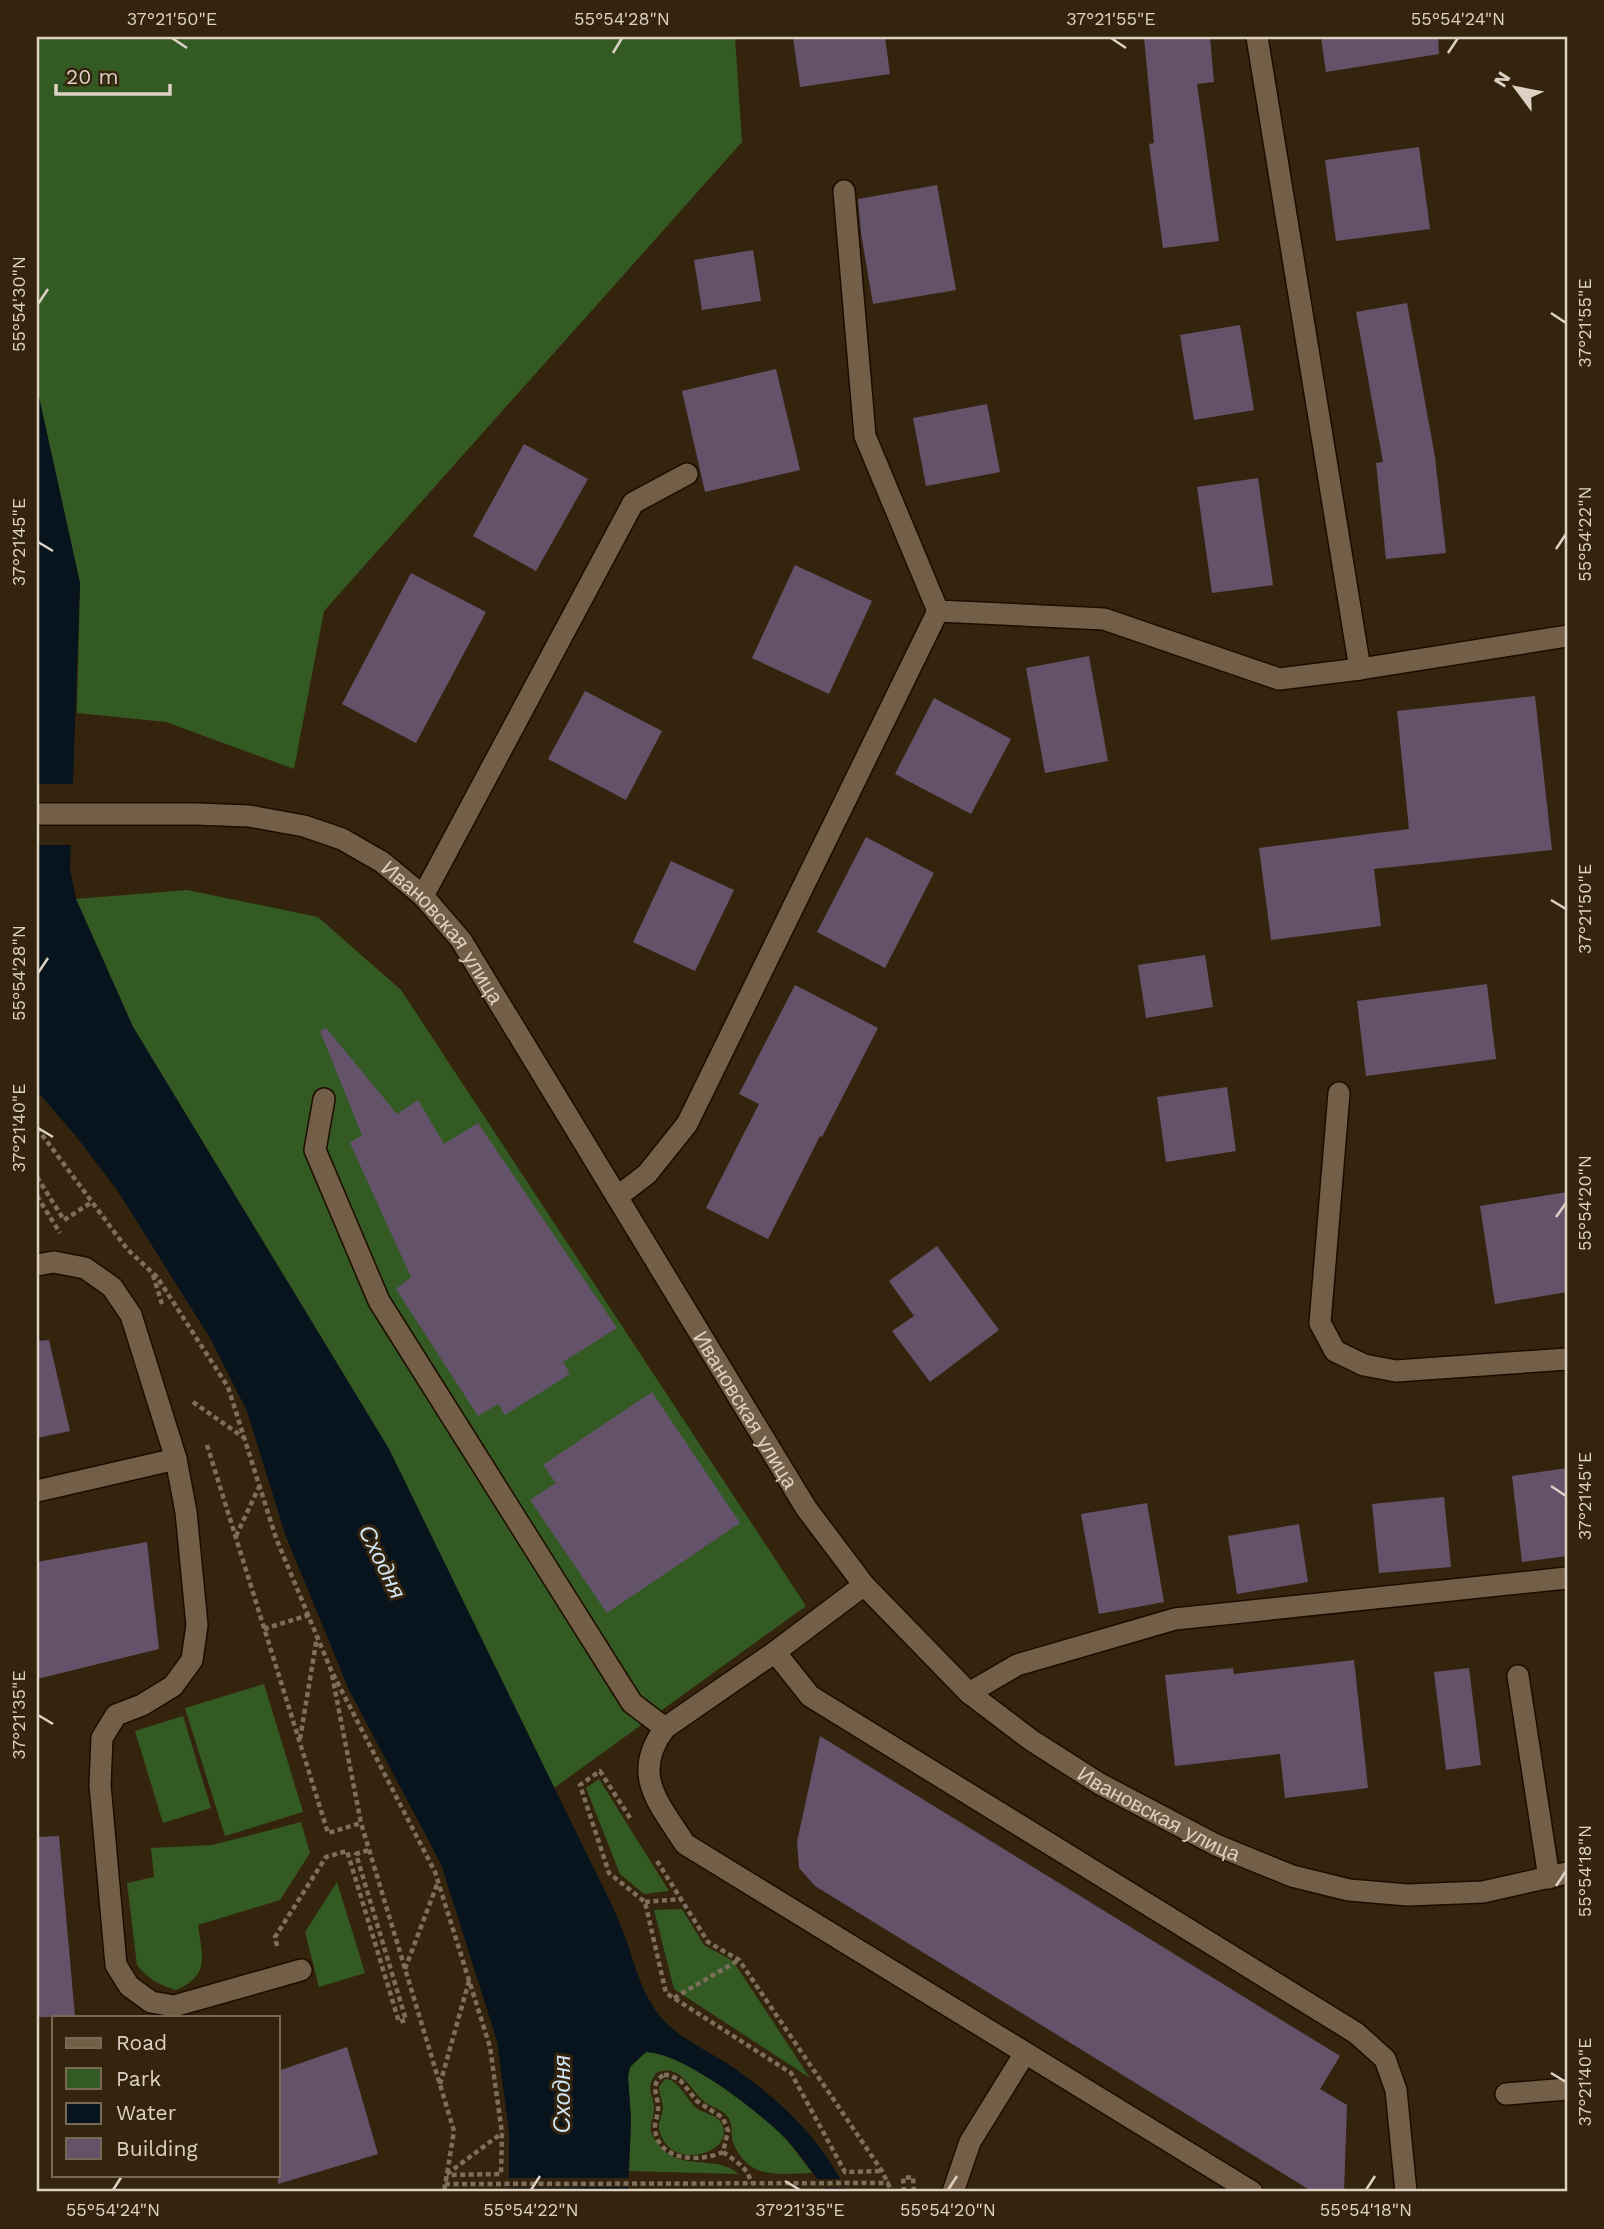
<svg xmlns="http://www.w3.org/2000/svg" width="1604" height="2229" viewBox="0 0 1604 2229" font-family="'Work Sans',sans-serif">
	<rect width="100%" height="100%" fill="#35240d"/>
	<g fill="#345a24">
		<path d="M37 37H735L742 142 324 611 294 769 166 722 77 713 80 583 37 388Z"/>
		<path d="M187 890 318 917 401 990 806 1606 554 1788 389 1449 133 1027 76 899Z"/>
		<path d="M264 1684 303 1812 225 1836 185 1708Z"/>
		<path d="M183 1716 211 1808 163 1823 135 1731Z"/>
		<path d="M599 1779 669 1891 644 1894 620 1874 586 1788Z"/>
		<path d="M301 1822 310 1853 280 1900 198 1925C202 1956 211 1975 176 1990 159 1985 148 1979 137 1965L127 1883 154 1877 151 1848 212 1845Z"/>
		<path d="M337 1882 365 1973 319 1987 305 1932Z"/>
		<path d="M682 1909 704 1945 733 1961 810 2078 674 1989 654 1910Z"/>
		<path d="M646 2052C682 2053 755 2108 781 2134 792 2145 802 2160 812 2173 791 2173 767 2178 749 2165 741 2158 734 2148 732 2138 731 2130 733 2125 728 2117 723 2110 714 2108 706 2103 689 2090 681 2062 656 2073 644 2092 654 2093 654 2109 654 2117 650 2124 651 2131 652 2136 656 2141 659 2145 679 2172 716 2154 739 2174L629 2171 631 2120 628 2077 630 2067Z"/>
		<path d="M665 2079C678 2079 686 2098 695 2107 703 2114 717 2114 722 2124 736 2154 668 2173 659 2129 658 2122 662 2116 663 2108 663 2101 659 2095 659 2087Z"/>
	</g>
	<path fill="#08141d" d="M37 388 80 583 70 869 76 899 133 1027 389 1449 600 1881C608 1897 616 1913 622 1929 635 1961 638 1988 660 2016 676 2036 704 2049 725 2062 776 2096 821 2137 847 2192H828C812 2173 798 2150 780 2133 752 2107 683 2053 646 2052L630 2067 628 2077 631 2120 628 2192H509V2132L497 2041 441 1864 349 1690 285 1534 247 1411 210 1338 117 1190 75 1135 37 1091Z"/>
	<g fill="#35240d">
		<path d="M37 784H77L75 845H37Z"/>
		<path d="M505 2178H632V2187L505 2188Z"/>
		<path d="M812 2179H845L849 2188H820Z"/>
	</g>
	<g fill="#64526b">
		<path d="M793 37H885L890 74 800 87Z"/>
		<path d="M1144 37H1210L1214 82 1197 84 1219 241 1163 248 1149 144 1154 143Z"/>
		<path d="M1321 37H1438L1439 54 1326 72Z"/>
		<path d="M1419 147 1430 229 1336 241 1325 160Z"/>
		<path d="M937 185 956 290 873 304 861 233 858 199Z"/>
		<path d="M753 250 761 301 702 310 694 260Z"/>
		<path d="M1407 303 1435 457 1446 553 1386 559 1376 463 1383 462 1356 312Z"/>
		<path d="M1240 325 1254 410 1194 420 1180 335Z"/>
		<path d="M776 369 800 470 705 492 682 391Z"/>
		<path d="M987 404 1000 472 926 486 913 418Z"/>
		<path d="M524 444 588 479 536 571 473 536Z"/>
		<path d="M1258 478 1273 585 1212 593 1197 487Z"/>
		<path d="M795 565 872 601 829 694 752 658Z"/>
		<path d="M411 573 486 612 416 743 342 704Z"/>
		<path d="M1089 656 1108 761 1045 773 1026 668Z"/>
		<path d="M585 691 662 731 626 800 548 759Z"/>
		<path d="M1535 696 1552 850 1374 869 1381 926 1271 940 1259 848 1409 829 1397 711Z"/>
		<path d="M934 698 1011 739 971 814 895 774Z"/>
		<path d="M866 837 934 873 885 968 817 932Z"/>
		<path d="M671 861 734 890 695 971 633 942Z"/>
		<path d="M1205 955 1213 1007 1146 1018 1138 965Z"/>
		<path d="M1487 984 1496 1059 1366 1076 1357 1001Z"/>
		<path d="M795 985 878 1028 822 1137 820 1136 768 1239 706 1208 759 1104 739 1094Z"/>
		<path d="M326 1028 397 1114 418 1100 444 1144 478 1123 617 1328 563 1362 570 1374 505 1415 498 1404 478 1416 396 1289 411 1277 350 1143 362 1135 320 1031Z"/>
		<path d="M1227 1087 1236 1151 1166 1162 1157 1097Z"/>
		<path d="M1567 1192V1292L1495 1304 1480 1206Z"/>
		<path d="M937 1246 999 1330 930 1382 892 1331 914 1316 889 1281Z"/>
		<path d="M49 1340 70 1431 37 1438V1341Z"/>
		<path d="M652 1392 740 1523 607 1613 530 1500 556 1483 543 1465Z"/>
		<path d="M1567 1468V1556L1522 1562 1512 1476Z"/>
		<path d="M1444 1497 1451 1567 1379 1573 1372 1504Z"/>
		<path d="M1147 1503 1164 1602 1099 1614 1081 1514Z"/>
		<path d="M1299 1524 1308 1582 1237 1594 1228 1536Z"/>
		<path d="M147 1542 159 1649 37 1679V1562Z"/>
		<path d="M1354 1660 1368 1788 1285 1798 1280 1754 1175 1766 1165 1675 1233 1668 1234 1674Z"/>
		<path d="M1469 1668 1481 1765 1446 1770 1434 1672Z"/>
		<path d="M820 1736 1340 2056 1320 2089 1347 2105 1344 2192H1313L815 1886 799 1868 797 1842Z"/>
		<path d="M59 1836 75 2017H37V1837Z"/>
		<path d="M347 2047 378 2154 278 2184V2071Z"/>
	</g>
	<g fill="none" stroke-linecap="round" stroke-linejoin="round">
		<defs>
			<g id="lane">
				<path d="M1257 37 1360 669"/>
				<path d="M844 191 865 436 938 611 1104 619 1279 679 1360 669 1567 636"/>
				<path d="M423 896 633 503 687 474"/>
				<path d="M1339 1093 1320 1323 1335 1351 1364 1365 1396 1371 1567 1359"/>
				<path d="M324 1099 315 1150 379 1301 632 1703 665 1728"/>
				<path d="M617 1197 647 1174 687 1124 938 611"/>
				<path d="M37 1265 54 1262 85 1268 112 1287 131 1315 176 1459"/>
				<path d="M37 1491 176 1459 186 1512 197 1625 192 1660 173 1686 142 1705 116 1715 102 1738 100 1785 116 1965 129 1986 151 2002 174 2006 301 1970"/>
				<path d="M864 1585 775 1652 665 1728C630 1775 659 1803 685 1844L1252 2192"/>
				<path d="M775 1652 810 1696 1356 2033 1385 2059 1396 2090 1406 2192"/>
				<path d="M1518 1676 1549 1878"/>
				<path d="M969 1693 1017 1665 1175 1619 1567 1578"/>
				<path d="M1506 2094 1567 2089"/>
				<path d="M953 2192 970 2142 1025 2053"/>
			</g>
			<g id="street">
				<path id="s1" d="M37 814H196L249 816 304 826 342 839 382 862 423 896 461 940 806 1508 864 1585 969 1693 1031 1740 1100 1784 1216 1845 1292 1876 1349 1890 1408 1895 1483 1892 1567 1873"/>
			</g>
		</defs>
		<use href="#lane" stroke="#1c0c00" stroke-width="24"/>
		<use href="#street" stroke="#1c0c00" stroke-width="24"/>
		<g stroke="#7e6f5d" stroke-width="4.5" stroke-dasharray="5 3.5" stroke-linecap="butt">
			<path d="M37 1128 127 1249 157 1277 228 1387 276 1538 331 1670 435 1872 490 2047 502 2133 501 2174 447 2175"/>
			<path d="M37 1177 64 1220 92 1202"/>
			<path d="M37 1196 60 1233"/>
			<path d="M153 1275 162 1304"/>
			<path d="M193 1402 243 1437"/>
			<path d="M207 1445 328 1833 361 1823"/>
			<path d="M236 1536 259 1487"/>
			<path d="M264 1629 309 1615"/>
			<path d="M332 1675 361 1823 454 2131 444 2192"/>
			<path d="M300 1739 317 1637"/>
			<path d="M630 1818 600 1771 580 1785 609 1873 645 1902 666 1993 791 2073 845 2172 882 2171"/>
			<path d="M657 1861 708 1942 739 1960 882 2171 892 2192"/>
			<path d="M645 1902 681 1899"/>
			<path d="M277 1946 275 1937 326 1857 347 1851 399 2022 406 2020 356 1854 369 1850"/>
			<path d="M405 1969 438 1882"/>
			<path d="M674 1998 739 1960"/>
			<path d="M664 2075H669L680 2080 697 2101 723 2118 728 2131 723 2152C701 2162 659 2162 655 2130 654 2123 658 2116 658 2109 659 2096 648 2084 664 2075Z"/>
			<path d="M440 2084 469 1981"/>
			<path d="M723 2152C735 2161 748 2167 751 2183"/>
			<path d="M447 2174 502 2133"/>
			<path d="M445 2184 889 2183"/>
			<path d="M904 2192 903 2178 913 2177 914 2192"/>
		</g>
		<use href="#lane" stroke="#735f47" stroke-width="21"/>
		<use href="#street" stroke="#735f47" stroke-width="21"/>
	</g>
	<path fill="none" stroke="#ddd1c4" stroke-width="2.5" d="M172 38 187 48M1111 38 1126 48M613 53 622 38M1448 53 1458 38M38 304 48 289M1551 313 1566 323M38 542 53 551M1556 549 1566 534M1551 900 1566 909M38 973 48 958M38 1128 53 1137M1556 1217 1566 1203M1551 1486 1566 1496M38 1715 53 1724M1556 1886 1566 1871M1551 2073 1566 2082M785 2181 800 2190M113 2190 122 2176M531 2190 540 2176M948 2190 957 2176M1366 2190 1375 2176"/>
	<g text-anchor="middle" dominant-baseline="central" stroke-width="6" stroke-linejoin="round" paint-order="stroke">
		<g font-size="21" fill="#ddd1c4" stroke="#35240d">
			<text stroke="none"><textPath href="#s1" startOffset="448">Ивановская улица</textPath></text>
			<text stroke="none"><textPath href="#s1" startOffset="1015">Ивановская улица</textPath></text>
			<text stroke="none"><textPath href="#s1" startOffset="1603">Ивановская улица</textPath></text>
		</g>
		<g font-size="23" font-style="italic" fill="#cfe5f4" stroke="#35240d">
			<text transform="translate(382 1562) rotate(64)">Сходня</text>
			<text transform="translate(562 2094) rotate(-90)">Сходня</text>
		</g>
	</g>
	<rect width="1604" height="2229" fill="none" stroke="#35240d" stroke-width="77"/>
	<rect x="52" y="2016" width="228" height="161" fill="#35240d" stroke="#786956" stroke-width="2"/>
	<rect x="66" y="2038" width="35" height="10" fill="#735f47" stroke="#786956" stroke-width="2"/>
	<text x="116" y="2050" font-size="21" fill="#ddd1c4">Road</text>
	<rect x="66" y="2068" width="35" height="21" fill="#345a24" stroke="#786956" stroke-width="2"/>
	<text x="116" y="2086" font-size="21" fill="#ddd1c4">Park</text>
	<rect x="66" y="2103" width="35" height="21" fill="#08141d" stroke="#786956" stroke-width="2"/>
	<text x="116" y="2120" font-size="21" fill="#ddd1c4">Water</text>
	<rect x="66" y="2138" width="35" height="21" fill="#64526b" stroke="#786956" stroke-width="2"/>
	<text x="116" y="2156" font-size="21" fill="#ddd1c4">Building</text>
	<g transform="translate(1516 88) rotate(302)" stroke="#35240d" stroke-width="5" paint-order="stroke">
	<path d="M0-5L12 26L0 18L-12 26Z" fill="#ddd1c4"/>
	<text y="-10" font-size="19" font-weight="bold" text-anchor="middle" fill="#ddd1c4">N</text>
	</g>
	<path d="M56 84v10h114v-10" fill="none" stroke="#ddd1c4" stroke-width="3.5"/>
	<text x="66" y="84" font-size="21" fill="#ddd1c4" stroke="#35240d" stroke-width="5" paint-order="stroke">20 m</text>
	<rect x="38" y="38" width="1528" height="2152" fill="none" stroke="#ddd1c4" stroke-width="2.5"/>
	<g font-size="18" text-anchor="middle" fill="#ddd1c4">
		<text x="172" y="25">37°21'50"E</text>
		<text x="622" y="25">55°54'28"N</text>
		<text x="1111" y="25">37°21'55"E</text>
		<text x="1458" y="25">55°54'24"N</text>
		<text transform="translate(19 304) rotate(-90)" y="6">55°54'30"N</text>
		<text transform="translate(1585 323) rotate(-90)" y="6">37°21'55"E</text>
		<text transform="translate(1585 534) rotate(-90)" y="6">55°54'22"N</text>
		<text transform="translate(19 542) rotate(-90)" y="6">37°21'45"E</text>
		<text transform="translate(1585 909) rotate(-90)" y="6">37°21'50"E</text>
		<text transform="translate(19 973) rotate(-90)" y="6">55°54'28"N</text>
		<text transform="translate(19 1128) rotate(-90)" y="6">37°21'40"E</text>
		<text transform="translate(1585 1203) rotate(-90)" y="6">55°54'20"N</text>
		<text transform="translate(1585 1496) rotate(-90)" y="6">37°21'45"E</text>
		<text transform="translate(19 1715) rotate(-90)" y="6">37°21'35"E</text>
		<text transform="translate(1585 1871) rotate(-90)" y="6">55°54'18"N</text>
		<text transform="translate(1585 2082) rotate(-90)" y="6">37°21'40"E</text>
		<text x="113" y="2216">55°54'24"N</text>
		<text x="531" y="2216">55°54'22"N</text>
		<text x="800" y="2216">37°21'35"E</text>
		<text x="948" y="2216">55°54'20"N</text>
		<text x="1366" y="2216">55°54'18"N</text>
	</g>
</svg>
